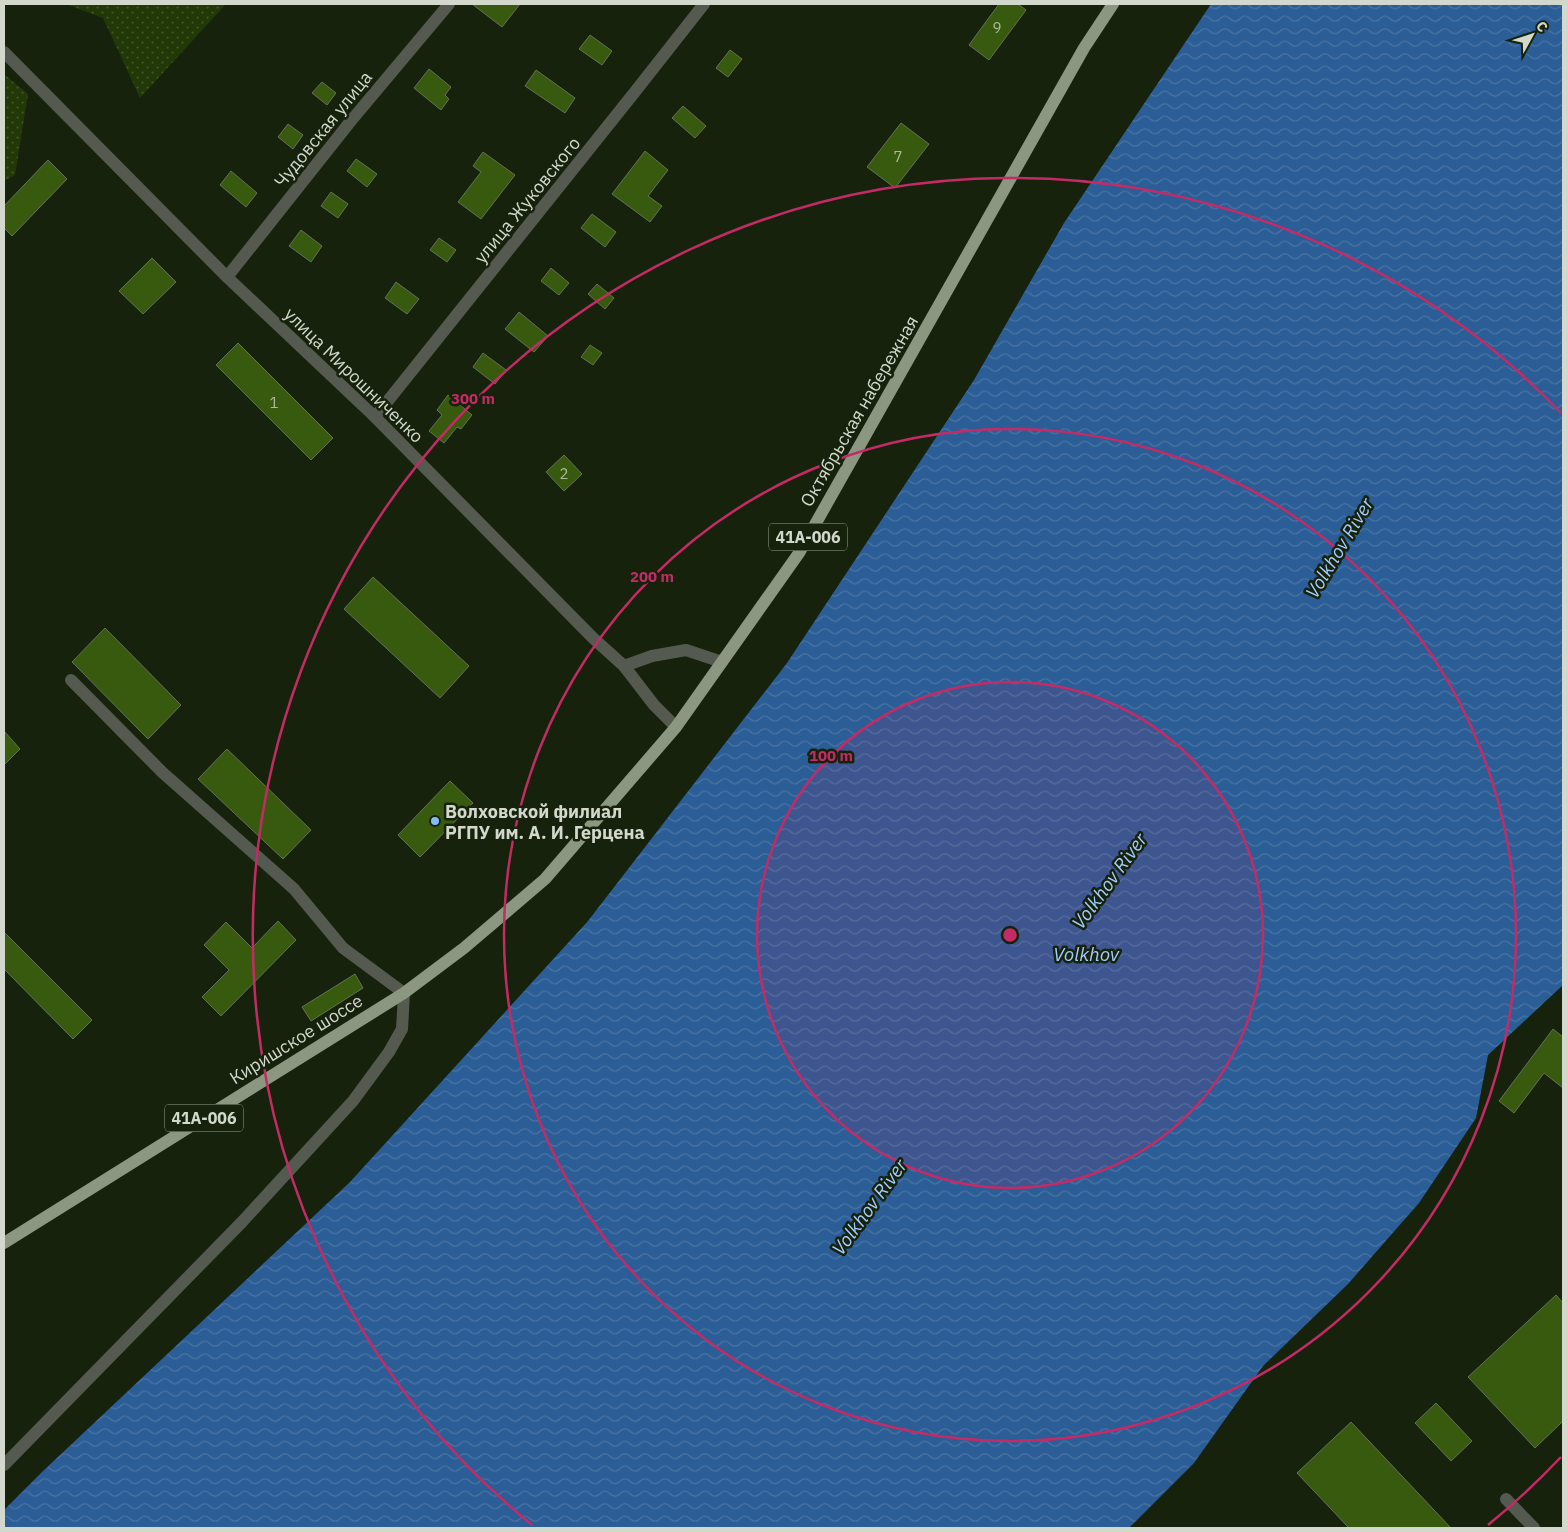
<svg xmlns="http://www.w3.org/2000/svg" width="1567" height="1532" viewBox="0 0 1567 1532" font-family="'IBM Plex Sans',sans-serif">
	<defs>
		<pattern id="grass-dots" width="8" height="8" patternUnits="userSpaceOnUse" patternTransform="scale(1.25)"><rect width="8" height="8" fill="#223807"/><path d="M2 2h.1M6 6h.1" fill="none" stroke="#41542a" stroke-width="1.8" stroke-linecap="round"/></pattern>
		<pattern id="water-waves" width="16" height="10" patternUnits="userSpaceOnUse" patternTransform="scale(1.25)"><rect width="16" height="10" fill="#2b5d96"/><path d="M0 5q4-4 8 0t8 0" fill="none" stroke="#4974a4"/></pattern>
	</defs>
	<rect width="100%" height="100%" fill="#17220d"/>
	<g fill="url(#grass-dots)">
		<path d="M66 4H226L140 98 103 18Z"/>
		<path d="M4 74 28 94 15 175 4 181Z"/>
	</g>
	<path fill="url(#water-waves)" d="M1211 4H1563V985L1488 1055 1476 1118 1419 1203 1348 1284 1263 1366 1194 1463 1129 1528H4V1510L42 1472 350 1182 588 921 787 663 974 380 1064 223Z"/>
	<g fill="#385a0e" stroke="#647159">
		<path d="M472 4H520L502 27Z"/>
		<path d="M999 4H1018L1026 10 989 60 969 45Z"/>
		<path d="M590 35 612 51 602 65 579 49Z"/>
		<path d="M730 50 742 59 728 77 716 68Z"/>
		<path d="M429 69 451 87 445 95 449 99 441 110 414 88Z"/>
		<path d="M536 70 575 98 565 113 525 86Z"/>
		<path d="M322 82 336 93 327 105 312 93Z"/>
		<path d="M683 106 706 126 695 138 672 118Z"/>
		<path d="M901 123 929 144 895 188 867 167Z"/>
		<path d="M288 124 303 135 293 149 278 137Z"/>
		<path d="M645 151 668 170 648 196 662 206 650 222 612 194Z"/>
		<path d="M483 152 515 175 481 219 458 202 481 172 473 166Z"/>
		<path d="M356 159 377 174 367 187 347 171Z"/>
		<path d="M48 160 67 179 12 236 4 228V206Z"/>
		<path d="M231 171 257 193 246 207 220 185Z"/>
		<path d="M331 192 348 204 338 218 321 206Z"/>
		<path d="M592 214 616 232 605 247 581 228Z"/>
		<path d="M301 230 322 246 311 262 289 246Z"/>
		<path d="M439 238 456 250 447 262 430 250Z"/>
		<path d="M152 258 176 282 143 314 119 291Z"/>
		<path d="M551 268 569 283 559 295 541 281Z"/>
		<path d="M396 282 419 299 407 314 385 298Z"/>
		<path d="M597 284 614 298 605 309 588 294Z"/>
		<path d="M519 312 548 336 534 352 505 329Z"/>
		<path d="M238 343 333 438 311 460 216 365Z"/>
		<path d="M590 345 602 353 593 365 581 357Z"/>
		<path d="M483 353 506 370 495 384 473 367Z"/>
		<path d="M448 395 472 415 461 429 457 427 444 443 429 431 442 415 437 410Z"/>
		<path d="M564 455 582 474 564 491 546 472Z"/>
		<path d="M373 577 469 666 440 698 344 609Z"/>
		<path d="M105 628 181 705 148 739 72 662Z"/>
		<path d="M4 731 20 749 4 765Z"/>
		<path d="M227 749 311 830 283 859 198 779Z"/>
		<path d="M450 781 473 803 420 857 398 835Z"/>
		<path d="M278 921 296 940 221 1016 202 997 229 970 204 945 226 922 252 948Z"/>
		<path d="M4 932 92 1020 73 1039 4 969Z"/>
		<path d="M355 974 363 988 311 1021 302 1007Z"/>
		<path d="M1553 1029 1563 1037V1088L1544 1073 1514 1113 1499 1101Z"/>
		<path d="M1556 1295 1563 1303V1421L1535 1448 1468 1377Z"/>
		<path d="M1436 1403 1472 1441 1451 1461 1415 1423Z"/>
		<path d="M1351 1422 1451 1528H1349L1297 1473Z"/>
	</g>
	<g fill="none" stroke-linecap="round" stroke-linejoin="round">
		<g stroke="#545a50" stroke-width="12">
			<path d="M4 52 227 277 375 417 593 638 624 666 654 705 676 727"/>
			<path d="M227 277 350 122 449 4"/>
			<path d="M375 417 634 93 704 4"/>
			<path d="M624 666 652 656 686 650 722 662"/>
			<path d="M4 1465 242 1222 353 1101 389 1052 402 1029 404 993 343 948 294 889 162 772 71 680"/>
			<path d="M1506 1499 1534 1528"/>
		</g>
		<path stroke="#8b9781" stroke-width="12" d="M4 1243 404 993 464 948 545 879 676 727 799 553 1084 48 1113 4"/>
	</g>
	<circle cx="1010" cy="935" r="253" fill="#c42b66" fill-opacity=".12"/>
	<g fill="none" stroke="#c42b66" stroke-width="2.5">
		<circle cx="1010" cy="935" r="253"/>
		<circle cx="1010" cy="935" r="506"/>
		<path d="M1561 1457A759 759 0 0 1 1488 1525M532 1525A759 759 0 1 1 1561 413"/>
	</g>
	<circle fill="#86bbfb" stroke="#17220d" stroke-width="2" cx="435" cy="821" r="5"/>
	<g text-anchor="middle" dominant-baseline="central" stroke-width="5" stroke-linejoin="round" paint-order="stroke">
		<g font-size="15" fill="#acb99c">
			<text x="997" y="27">9</text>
			<text x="898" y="156">7</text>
			<text x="274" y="402">1</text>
			<text x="564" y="473">2</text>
		</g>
		<g fill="#17220d" stroke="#9aa293" stroke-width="1">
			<rect x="769" y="523.5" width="78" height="27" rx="4"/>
			<rect x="165" y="1104.5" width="78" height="27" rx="4"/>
		</g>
		<g font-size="16" font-weight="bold" fill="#d2d9cc">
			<text x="808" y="537">41А-006</text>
			<text x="204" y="1118">41А-006</text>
		</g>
		<g font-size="18" fill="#d2d9cc" stroke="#17220d">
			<text transform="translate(323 129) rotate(-51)">Чудовская улица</text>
			<text transform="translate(527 200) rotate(-51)">улица Жуковского</text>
			<text transform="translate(354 375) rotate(44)">улица Мирошниченко</text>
			<text transform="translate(859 411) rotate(-60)">Октябрьская набережная</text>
			<text transform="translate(296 1039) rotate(-32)">Киришское шоссе</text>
		</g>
		<g font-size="18" font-weight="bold" fill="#d2d9cc" stroke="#17220d" text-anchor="start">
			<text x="445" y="811">Волховской филиал<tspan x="445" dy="21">РГПУ им. А. И. Герцена</tspan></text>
		</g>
		<g font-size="19" font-style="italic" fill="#a3ccfe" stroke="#17220d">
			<text transform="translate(1339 548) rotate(-59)">Volkhov River</text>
			<text transform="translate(1109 881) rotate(-54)">Volkhov River</text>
			<text x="1086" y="954">Volkhov</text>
			<text transform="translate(869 1207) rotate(-54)">Volkhov River</text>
		</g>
	</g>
	<circle cx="1010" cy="935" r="8" fill="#c42b66" stroke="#17220d" stroke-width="2.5"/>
	<g font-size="15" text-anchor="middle" font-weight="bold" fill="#c42b66" stroke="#17220d" stroke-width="5" stroke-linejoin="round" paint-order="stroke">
		<text x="473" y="404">300 m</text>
		<text x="652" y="582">200 m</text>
		<text x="831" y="761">100 m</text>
	</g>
	<rect width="1567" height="1532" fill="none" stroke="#d2d9cc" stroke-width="10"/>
	<g transform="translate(1532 35) rotate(50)" stroke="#17220d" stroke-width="4" paint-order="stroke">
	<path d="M0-4L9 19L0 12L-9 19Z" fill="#d2d9cc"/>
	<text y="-8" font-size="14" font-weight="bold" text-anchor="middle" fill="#d2d9cc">С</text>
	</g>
</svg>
